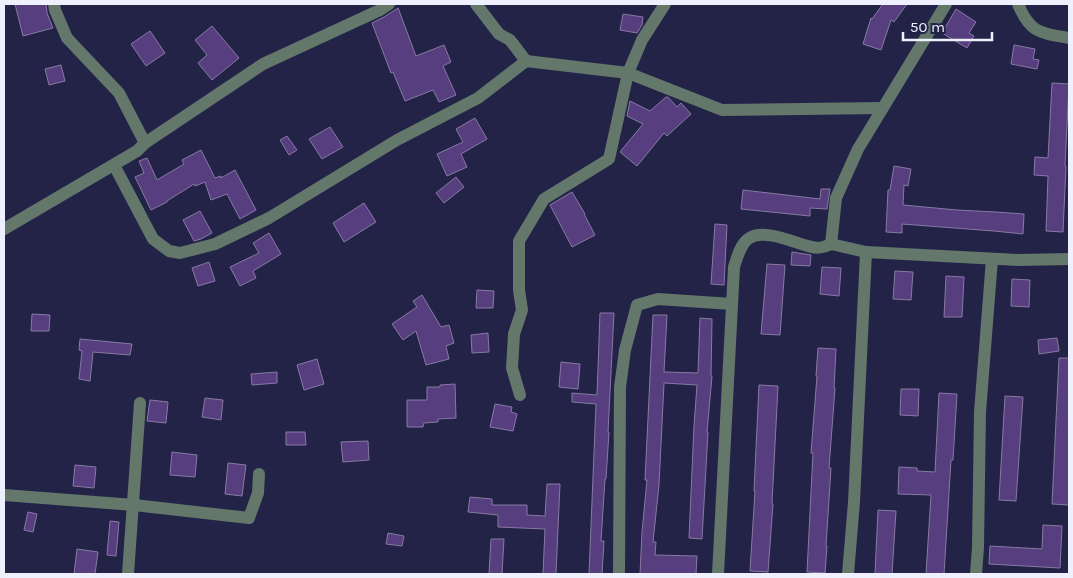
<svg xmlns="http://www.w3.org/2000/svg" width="1073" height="578" viewBox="0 0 1073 578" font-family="Karla,sans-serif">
	<rect width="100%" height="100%" fill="#222347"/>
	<g fill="#563e7f" stroke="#877aa4">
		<path d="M15 4H46L47 13 53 28 23 36Z"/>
		<path d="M883 4H907L894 22 891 20 881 50 863 44 871 18 872 19Z"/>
		<path d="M398 8 416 56 444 45 451 62 443 66 456 95 439 102 433 90 405 101 393 72 391 73 372 23 384 17Z"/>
		<path d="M956 9 976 22 969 33 974 36 967 48 942 33Z"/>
		<path d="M623 14 643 17 642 25 637 33 620 30Z"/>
		<path d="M212 26 239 58 212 80 198 63 207 55 195 40Z"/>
		<path d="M150 31 165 53 146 66 131 44Z"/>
		<path d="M1014 45 1035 49 1033 59 1039 60 1037 69 1011 64Z"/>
		<path d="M61 65 65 81 49 85 45 69Z"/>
		<path d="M1052 83 1069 84 1065 166H1066L1063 232 1046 231 1048 176 1034 175 1035 157 1048 158Z"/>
		<path d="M666 97H668L677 107 681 103 691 114 667 136 664 133 637 166 620 152 643 124 627 116 630 101 650 111Z"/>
		<path d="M475 118 487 139 461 154 467 167 447 176 437 154 463 142 456 129Z"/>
		<path d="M330 127 343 147 322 159 309 139Z"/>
		<path d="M287 136 297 150 289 155 280 140Z"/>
		<path d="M201 150 215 178 221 176V178L235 170 256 210 240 219 227 194 211 200 205 182 195 186 194 184 167 201V202L151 210 135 177 144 173 139 161 147 158 157 180 184 164 182 160Z"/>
		<path d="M894 166 911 169 908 186 904 185 903 205 957 210 996 212 1024 214 1023 234 994 231 902 224V233L886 232 888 190H890Z"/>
		<path d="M456 177 464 187 444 203 436 193Z"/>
		<path d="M821 189H830L827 209 810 208V216L741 209 743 190 820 199Z"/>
		<path d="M572 192 585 214H584L595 235 572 247 550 205Z"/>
		<path d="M364 203 376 222 344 242 333 223Z"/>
		<path d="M200 211 212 233 201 239 194 241 183 220Z"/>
		<path d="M715 224 727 225 724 285 711 284Z"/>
		<path d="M269 233 281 254 253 271 256 278 240 286 230 267 259 253 253 243Z"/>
		<path d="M792 252 811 255 810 266 791 265Z"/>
		<path d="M209 262 215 281 198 286 192 268Z"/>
		<path d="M767 264 785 265 780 335 761 334Z"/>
		<path d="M822 267 841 268 839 296 820 294Z"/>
		<path d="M895 271 913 272 911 300 893 299Z"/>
		<path d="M946 276 964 277 962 317H944Z"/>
		<path d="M1012 279 1030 280 1029 307 1011 306Z"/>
		<path d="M477 290 494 291 493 308H476Z"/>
		<path d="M422 295 441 327 449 325 454 343 446 346 449 359 426 365 416 331 403 340 392 324 417 307 413 301Z"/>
		<path d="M600 313H614L608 432H609L606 479H605L601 541H604L602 574H589L596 404 572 402V393L597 395Z"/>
		<path d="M32 314 50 315 49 331H31Z"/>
		<path d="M653 315H667L664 372 698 373 700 318 712 319 711 376H712L707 432H708L702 539 689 538 694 426 697 385 664 383 659 485 653 542H656L655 555 697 556 696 574H640L642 532 647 480H645Z"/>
		<path d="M488 333 489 352 472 353 471 335Z"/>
		<path d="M1057 338 1059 351 1039 354 1038 340Z"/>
		<path d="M80 339 132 344 130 355 93 352 90 381 79 379 82 351 79 350Z"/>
		<path d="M818 348 836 349 834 388H835L829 468H831L826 546H827L825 573 807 572 813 453H811L817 376H816Z"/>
		<path d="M1059 358H1069V505L1052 504Z"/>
		<path d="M317 359 324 384 304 390 297 365Z"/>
		<path d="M561 362 580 364 578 389 559 387Z"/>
		<path d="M277 372V383L252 385 251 374Z"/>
		<path d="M455 384 456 418 438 419V422L424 423 423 427H407V400H427V387H440V385Z"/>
		<path d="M759 385 778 386 772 503 773 504 768 572 750 571 755 491H754Z"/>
		<path d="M901 389H919L918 416 900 415Z"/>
		<path d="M939 393 957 394 953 460H951L944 574H926L931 495 898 494 899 467 917 468V471L935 472Z"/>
		<path d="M1005 396 1023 397 1016 501 999 500Z"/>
		<path d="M205 398 223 400 221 420 202 417Z"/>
		<path d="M150 400 168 402 166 423 147 421Z"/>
		<path d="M495 404 512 407 511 412 517 414 513 431 490 427Z"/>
		<path d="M286 432H305L306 445H286Z"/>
		<path d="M368 441 369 460 343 462 341 442Z"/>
		<path d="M172 452 197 455 195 477 170 475Z"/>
		<path d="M228 463 246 465 242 496 225 494Z"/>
		<path d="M75 465 96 467 94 488 73 486Z"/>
		<path d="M547 484H560L556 574H543L545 529 498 527V515L468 512 470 497 492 499V505H527V515L545 516Z"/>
		<path d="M878 510 896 511 892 574H875Z"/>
		<path d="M28 512 37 514 33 532 24 530Z"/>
		<path d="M110 521 119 522 116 556 107 555Z"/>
		<path d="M1043 525 1062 526 1060 568 989 564 990 546 1042 549Z"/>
		<path d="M388 533 404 536 402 546 386 544Z"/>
		<path d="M491 539H504L502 574H489Z"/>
		<path d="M77 549 98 552 95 574H74Z"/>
	</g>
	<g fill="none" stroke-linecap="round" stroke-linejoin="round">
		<g stroke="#63776b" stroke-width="12">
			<path d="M54 4 55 10 67 38 119 93 145 143"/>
			<path d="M476 4 499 34 510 40 526 61"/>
			<path d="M1018 4C1030 33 1040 33 1069 38"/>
			<path d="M114 165 153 239 169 251 180 253 215 244 269 218 397 140 478 98 526 61 628 73 722 110 882 108"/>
			<path d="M4 229 137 151 145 143 263 64 380 10 389 4"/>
			<path d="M831 244 866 252 1018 260 1069 259"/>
			<path d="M520 395 512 368 514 334 522 310 519 290V241L544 199 609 159 628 73 642 40 665 4"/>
			<path d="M4 495 134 505 249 518 258 493 259 474"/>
			<path d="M128 574 140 403"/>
			<path d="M619 574 620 387 625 350 637 305 658 299 732 304"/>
			<path d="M718 574 734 267C737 258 740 245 748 239 764 227 796 244 812 247 819 249 825 247 831 244L836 198 858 149 946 4"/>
			<path d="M848 574 854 502 866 252"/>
			<path d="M976 574 978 547 980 412 992 259"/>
		</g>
	</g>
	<rect width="1073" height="578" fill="none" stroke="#eef0fe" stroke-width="10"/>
	<path d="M903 32v8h89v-8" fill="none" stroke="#eef0fe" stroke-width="2.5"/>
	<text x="910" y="32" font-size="15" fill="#eef0fe" stroke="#222347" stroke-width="4" paint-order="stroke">50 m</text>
</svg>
